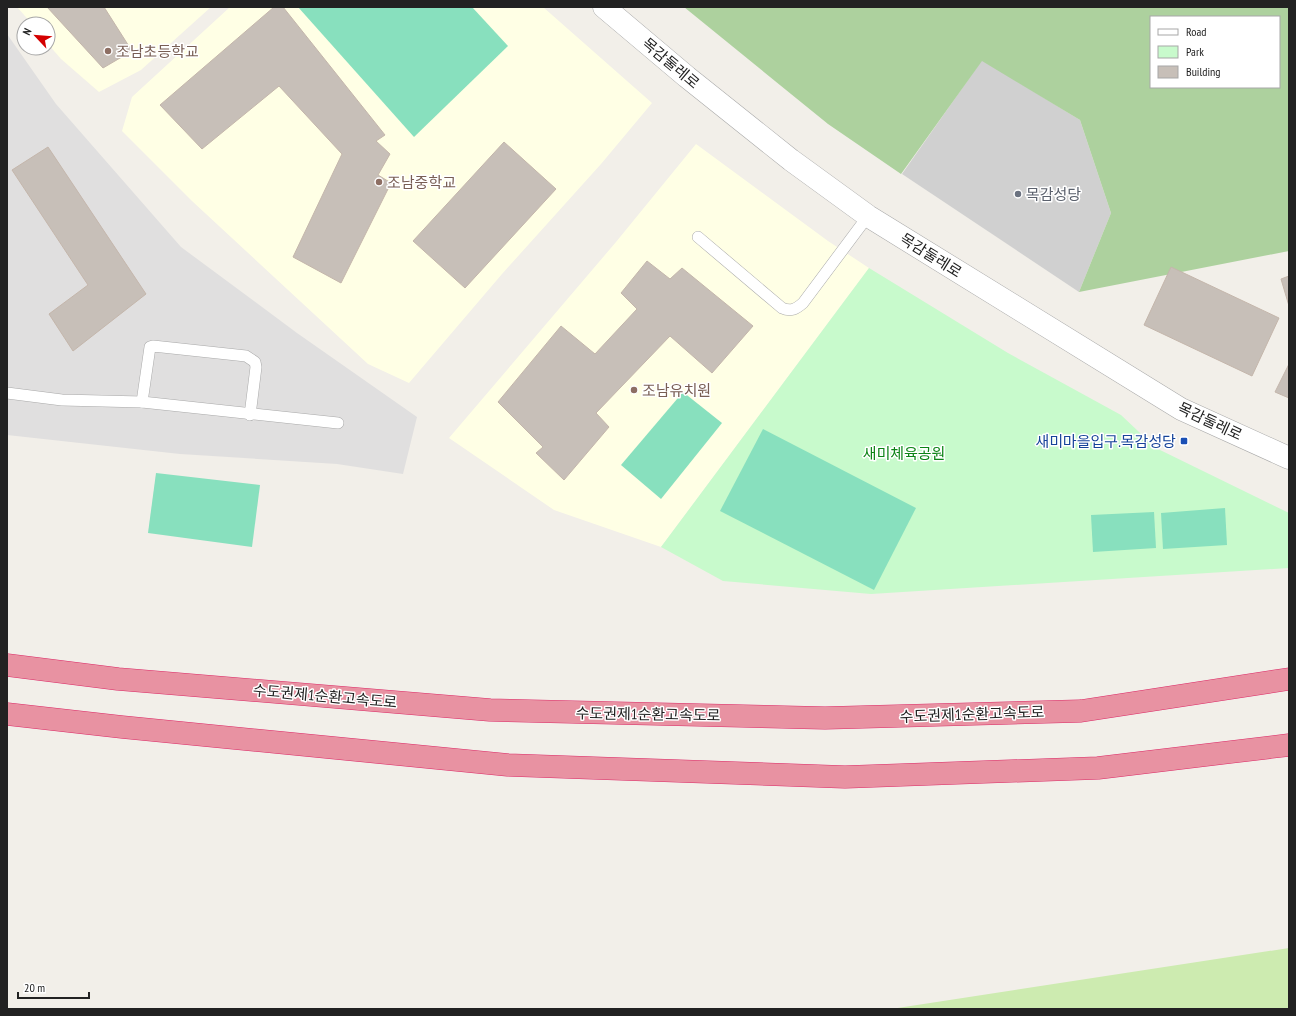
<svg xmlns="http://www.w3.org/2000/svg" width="1296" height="1016" viewBox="0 0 1296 1016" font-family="'PT Sans Narrow','Noto Sans KR',sans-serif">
	<rect width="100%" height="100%" fill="#f2efe9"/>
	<path fill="#e0dfdf" d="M7 34 56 104 181 247 297 333 417 417 403 474 337 464 180 454 7 435Z"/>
	<g fill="#ffffe5">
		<path d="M17 7H211L141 70 99 92 61 59 48 44V24H32Z"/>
		<path d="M230 7H543L652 103 601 164 502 274 409 383 368 364 192 201 122 131 132 97Z"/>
		<path d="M696 144 828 241 869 268 661 547 554 510 449 438 616 242Z"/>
	</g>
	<path fill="#d0d0d0" d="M982 60 1080 120 1111 213 1079 292 902 174Z"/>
	<path fill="#cdebb0" d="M1289 948V1009H891Z"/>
	<path fill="#add19e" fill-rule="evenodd" d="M684 7H1289V251L1079 292 1111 213 1080 120 982 61 901 174 828 124ZM1151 17H1279V87H1151Z"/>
	<path fill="#c8facc" d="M869 268 1008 353 1121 415 1156 448 1289 513V568L871 594 723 581 661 547Z"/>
	<g fill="#88e0be">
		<path d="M298 7H472L508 46 414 137Z"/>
		<path d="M683 392 722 423 661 499 621 465Z"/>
		<path d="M763 429 916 508 874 590 720 511Z"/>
		<path d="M156 473 260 485 252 547 148 533Z"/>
		<path d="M1225 508 1227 545 1163 549 1161 513Z"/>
		<path d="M1154 512 1156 548 1093 552 1091 515Z"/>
	</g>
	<g fill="#c7bfb8" stroke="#c4b6ab">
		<path d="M47 7H104L132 51 103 68Z"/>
		<path d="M274 7H283L385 135 376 141 390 154 378 175 391 183 341 283 293 257 342 154 279 86 202 149 160 105Z"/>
		<path d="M504 142 556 189 465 288 413 241Z"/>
		<path d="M48 147 146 294 73 351 49 314 88 285 12 170Z"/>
		<path d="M647 261 670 279 682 268 753 326 712 373 670 336 596 413 609 427 564 480 536 453 543 447 498 402 561 326 595 354 637 309 621 293Z"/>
		<path d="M1171 267 1279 318 1252 376 1144 325Z"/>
		<path d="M1289 276V306L1281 279Z"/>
		<path d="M1289 364V398L1275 392Z"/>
	</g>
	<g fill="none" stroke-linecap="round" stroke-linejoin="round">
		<defs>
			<g id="service">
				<path d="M698 237 782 308C791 312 796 309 803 303L868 216"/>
				<path d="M7 393 62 400 142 402 338 423"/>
				<path d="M142 402 150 347 153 346 246 356 255 362 256 367 250 415"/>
			</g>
			<path id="tertiary" d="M604 7 687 77 791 160 868 216 1181 409 1289 458"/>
			<g id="motorway">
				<path d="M7 665 118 679 490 710 825 718 1081 711 1289 679"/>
				<path d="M7 714 122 727 508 765 845 777 1098 768 1289 745"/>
			</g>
		</defs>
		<use href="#service" stroke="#a9a9a9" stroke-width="12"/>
		<use href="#tertiary" stroke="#a9a9a9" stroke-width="23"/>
		<use href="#motorway" stroke="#dc2a67" stroke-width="23"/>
		<use href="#service" stroke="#fff" stroke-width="11"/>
		<use href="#tertiary" stroke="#fff" stroke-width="22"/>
		<use href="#motorway" stroke="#e892a2" stroke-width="22"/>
	</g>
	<g fill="#8d6e63" stroke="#fff" stroke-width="1.5">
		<circle cx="108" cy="51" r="4"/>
		<circle cx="379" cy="182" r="4"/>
		<circle cx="634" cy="390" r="4"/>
	</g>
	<circle fill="#6b7280" stroke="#fff" stroke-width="1.5" cx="1018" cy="194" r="4"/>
	<rect fill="#1a4fb4" stroke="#fff" stroke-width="1.5" x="1180" y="437" width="8" height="8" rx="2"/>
	<g text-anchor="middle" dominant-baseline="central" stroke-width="3" stroke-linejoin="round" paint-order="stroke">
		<g font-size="15" fill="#785e54" stroke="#fff" text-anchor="start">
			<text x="116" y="51">조남초등학교</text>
			<text x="387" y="182">조남중학교</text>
			<text x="642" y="390">조남유치원</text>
		</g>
		<g font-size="15" fill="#222" stroke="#fff">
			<text transform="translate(671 63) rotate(40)">목감둘레로</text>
			<text transform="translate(931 255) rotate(32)">목감둘레로</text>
			<text transform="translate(1210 421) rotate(25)">목감둘레로</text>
			<text transform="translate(325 696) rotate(5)">수도권제1순환고속도로</text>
			<text transform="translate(648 714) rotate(1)">수도권제1순환고속도로</text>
			<text transform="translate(972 714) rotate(-2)">수도권제1순환고속도로</text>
		</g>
		<g font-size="15" fill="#5b616d" stroke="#fff" text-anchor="start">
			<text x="1026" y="194">목감성당</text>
		</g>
		<g font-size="15" fill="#164399" stroke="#fff" text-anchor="end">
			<text x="1176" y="441">새미마을입구.목감성당</text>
		</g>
		<g font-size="15" fill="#0c8416" stroke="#fff">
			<text x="904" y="453">새미체육공원</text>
		</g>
	</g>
	<rect width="1296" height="1016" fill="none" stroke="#222222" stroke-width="16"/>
	<rect x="1150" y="16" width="130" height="72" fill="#ffffff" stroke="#a7a7a7"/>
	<rect x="1158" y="29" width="20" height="6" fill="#ffffff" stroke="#a7a7a7"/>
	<text x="1186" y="36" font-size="12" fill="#222222">Road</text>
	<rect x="1158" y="46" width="20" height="12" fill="#c8facc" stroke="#a7a7a7"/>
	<text x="1186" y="56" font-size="12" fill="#222222">Park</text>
	<rect x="1158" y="66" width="20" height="12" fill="#c7bfb8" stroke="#a7a7a7"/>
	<text x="1186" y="76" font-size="12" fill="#222222">Building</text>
	<g transform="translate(36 36) rotate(296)"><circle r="19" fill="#ffffff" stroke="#a7a7a7"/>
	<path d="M0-3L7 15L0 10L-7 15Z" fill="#d40000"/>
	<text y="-6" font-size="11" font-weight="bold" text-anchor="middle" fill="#222222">N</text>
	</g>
	<path d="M18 992v6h71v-6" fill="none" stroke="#222222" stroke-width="2"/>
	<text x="24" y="992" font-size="12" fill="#222222" stroke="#ffffff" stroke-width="3" paint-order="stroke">20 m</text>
</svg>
